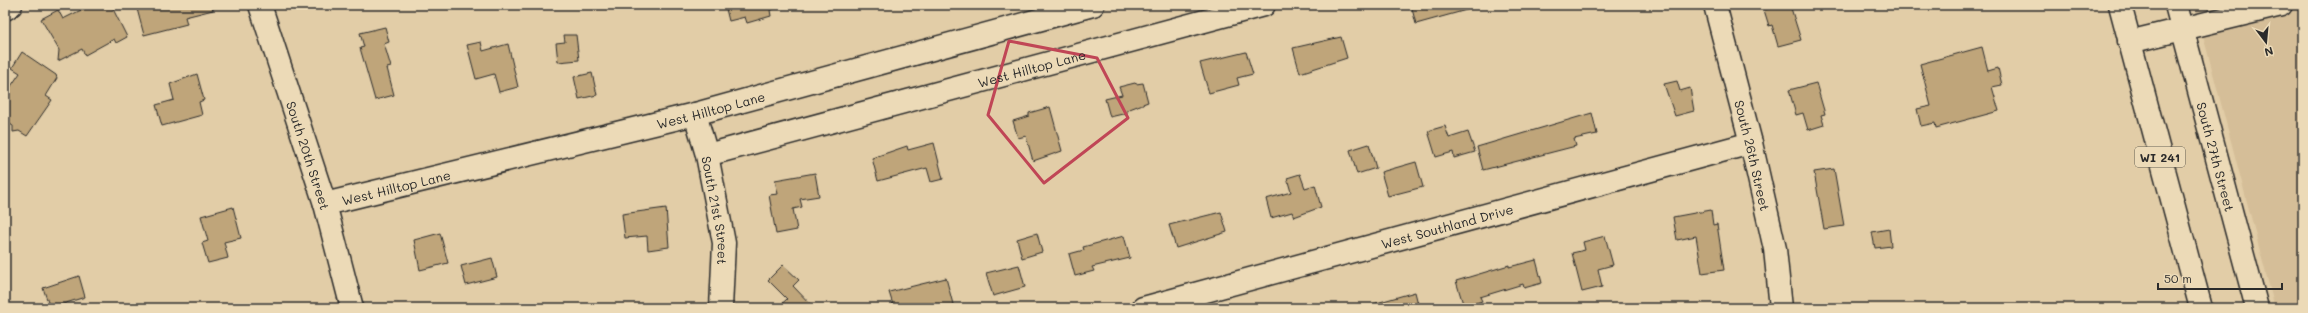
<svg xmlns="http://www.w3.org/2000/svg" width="2308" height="313" viewBox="0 0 2308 313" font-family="Mali,sans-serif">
	<rect width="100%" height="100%" fill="#e2cda7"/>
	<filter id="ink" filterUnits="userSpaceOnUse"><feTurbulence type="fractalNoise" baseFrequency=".025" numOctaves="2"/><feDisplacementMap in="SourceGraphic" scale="8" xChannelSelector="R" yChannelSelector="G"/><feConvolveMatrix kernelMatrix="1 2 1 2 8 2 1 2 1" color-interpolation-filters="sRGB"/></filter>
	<g filter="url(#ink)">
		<path fill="#d5be98" d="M2195 5H2303V308H2275Z"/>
		<g fill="#bfa57a" stroke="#2b2b2b">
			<path d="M91 5H111L127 37 116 43 114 39 85 55 82 49 58 61 59 50 41 19 58 10 63 19Z"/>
			<path d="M136 5H213V10L185 17 187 24 144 35Z"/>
			<path d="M725 5H773L774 9 770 10 771 16 747 23 745 17 729 21Z"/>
			<path d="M1411 5H1470V9L1416 24Z"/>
			<path d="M1781 5H1790L1801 40 1778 46 1772 25 1769 26 1764 10Z"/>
			<path d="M385 27 389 42 384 44 391 67 387 68 394 95 375 100 360 48 364 47 360 33Z"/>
			<path d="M564 35H576L579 60 558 62 556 43 565 42Z"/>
			<path d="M1341 37 1347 58 1300 73 1293 48Z"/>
			<path d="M481 42 483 51 508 44 518 87 499 92 494 74 476 79 467 45Z"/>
			<path d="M1982 47 1988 71 1998 68 2002 85 1992 87 1999 111 1936 128 1935 123 1921 126 1917 109 1931 106 1920 64Z"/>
			<path d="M22 52 56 75 57 78 46 96 52 100 27 136 19 131 13 132V126L5 121V95L20 73 12 68Z"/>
			<path d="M1246 52 1253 74 1237 78 1239 85 1209 93 1200 63Z"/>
			<path d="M592 73 597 95 579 99 574 77Z"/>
			<path d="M197 74 204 100 199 102 202 115 162 126 156 105 174 100 170 84Z"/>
			<path d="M1677 81 1680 91 1690 88 1694 111 1675 116 1664 84Z"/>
			<path d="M1135 83 1136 84 1143 83 1148 102 1127 110V113L1110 117 1105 99 1122 95 1119 87Z"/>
			<path d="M1816 83 1825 114 1821 115 1824 125 1808 130 1803 113 1796 115 1789 90Z"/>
			<path d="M1050 107 1062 151 1033 161 1026 136 1018 138 1013 121 1029 116V113Z"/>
			<path d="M1592 113 1597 134 1574 139 1576 146 1483 170 1477 147Z"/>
			<path d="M1445 126 1449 138 1468 132 1475 152 1454 158 1453 152 1436 157 1428 131Z"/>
			<path d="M934 143 943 179 931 182 927 168 878 181 872 158 907 146 908 150Z"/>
			<path d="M1369 144 1376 168 1357 174 1350 150Z"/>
			<path d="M1416 162 1423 187 1388 196 1381 172Z"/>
			<path d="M1834 169 1844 226 1824 229 1814 172Z"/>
			<path d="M815 173 819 196 800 199 802 207 793 209 797 230 776 234 769 195 778 194 775 180Z"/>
			<path d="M1300 174 1305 188 1315 185 1321 207 1294 217 1292 212 1271 218 1266 199 1291 192 1287 178Z"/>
			<path d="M233 207 241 238 224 242 228 258 208 263 202 243 208 241 201 216Z"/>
			<path d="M666 208 669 247 648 250 647 236 625 238 622 214Z"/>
			<path d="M1711 210 1713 225 1717 224 1724 270 1702 273 1696 236 1677 240 1673 217Z"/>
			<path d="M1221 212 1227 232 1176 248 1169 225Z"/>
			<path d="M1889 229 1891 246 1875 248 1872 232Z"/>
			<path d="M440 233 448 263 420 270 414 240Z"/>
			<path d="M1037 233 1042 252 1022 258 1017 239Z"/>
			<path d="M1124 236 1130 258 1092 267 1094 271 1075 276 1069 254 1084 250 1083 247Z"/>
			<path d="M1605 236 1613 265 1598 269 1602 287 1582 292 1572 253 1585 250 1583 242Z"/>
			<path d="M492 258 497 277 466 285 461 266Z"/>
			<path d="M1536 260 1542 283 1524 288 1523 284 1480 297 1482 301 1464 307 1456 281 1509 265V267Z"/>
			<path d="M783 265 799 280 793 286 814 308H777L787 299 768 280Z"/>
			<path d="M1019 265 1025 287 993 296 986 273Z"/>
			<path d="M79 276 85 297 50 308 43 288Z"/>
			<path d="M946 278 954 308H894L889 292Z"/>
			<path d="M1415 292 1419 308H1373V304Z"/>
		</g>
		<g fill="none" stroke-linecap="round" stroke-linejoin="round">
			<defs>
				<g id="minor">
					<path id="s1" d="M260 5 325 204 352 308"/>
					<path id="s2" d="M1715 5 1751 143 1775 249 1781 308"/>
					<path d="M5 9 11 5"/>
					<path d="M2129 42 2281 5"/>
					<path id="s3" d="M695 114 707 155 724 243 721 308"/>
					<path id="s4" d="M707 155 1264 5"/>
					<path id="s5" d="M325 204 695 114 1093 5"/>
					<path id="s6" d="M1143 308 1751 143"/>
				</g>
				<g id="major">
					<path d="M2120 5 2201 308"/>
					<path id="s7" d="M2176 5 2257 308"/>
				</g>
			</defs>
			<use href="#minor" stroke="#2b2b2b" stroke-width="25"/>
			<use href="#major" stroke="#2b2b2b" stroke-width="25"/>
			<use href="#minor" stroke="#ecdab7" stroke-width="22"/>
			<use href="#major" stroke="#ecdab7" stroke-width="22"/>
		</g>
	</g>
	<path fill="none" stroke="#c04656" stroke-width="3" stroke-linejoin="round" d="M1009 41 1097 58 1128 118 1044 183 988 115Z"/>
	<g text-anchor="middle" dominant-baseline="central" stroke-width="3.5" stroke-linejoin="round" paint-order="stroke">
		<rect fill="#ecdab7" stroke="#656055" stroke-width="1" x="2135" y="147" width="50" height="20" rx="3"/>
		<g font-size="12" font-weight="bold" fill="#2b2b2b">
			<text x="2160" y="157">WI 241</text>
		</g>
		<g font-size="13" fill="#2b2b2b" stroke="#ecdab7">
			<text stroke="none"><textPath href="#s4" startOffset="336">West Hilltop Lane</textPath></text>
			<text stroke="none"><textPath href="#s5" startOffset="397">West Hilltop Lane</textPath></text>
			<text stroke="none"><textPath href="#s1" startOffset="158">South 20th Street</textPath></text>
			<text stroke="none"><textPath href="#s2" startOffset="155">South 26th Street</textPath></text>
			<text stroke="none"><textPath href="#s7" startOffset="157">South 27th Street</textPath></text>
			<text stroke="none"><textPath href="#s5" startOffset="73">West Hilltop Lane</textPath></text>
			<text stroke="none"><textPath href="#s3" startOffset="99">South 21st Street</textPath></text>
			<text stroke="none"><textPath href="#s6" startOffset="315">West Southland Drive</textPath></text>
		</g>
	</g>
	<rect width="2308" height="313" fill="none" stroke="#ecdab7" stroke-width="20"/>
	<rect x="10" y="10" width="2288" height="293" fill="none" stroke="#2b2b2b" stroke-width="1.5" filter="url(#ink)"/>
	<g transform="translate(2266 42) rotate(164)" stroke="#ecdab7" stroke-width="3" paint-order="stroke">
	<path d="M0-3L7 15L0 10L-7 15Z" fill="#2b2b2b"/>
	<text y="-6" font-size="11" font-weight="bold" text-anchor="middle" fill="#2b2b2b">N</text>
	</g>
	<path d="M2158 283v6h124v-6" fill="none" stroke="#2b2b2b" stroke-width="2"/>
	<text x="2164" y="283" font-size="12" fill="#2b2b2b" stroke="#ecdab7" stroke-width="3" paint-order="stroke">50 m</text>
</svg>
